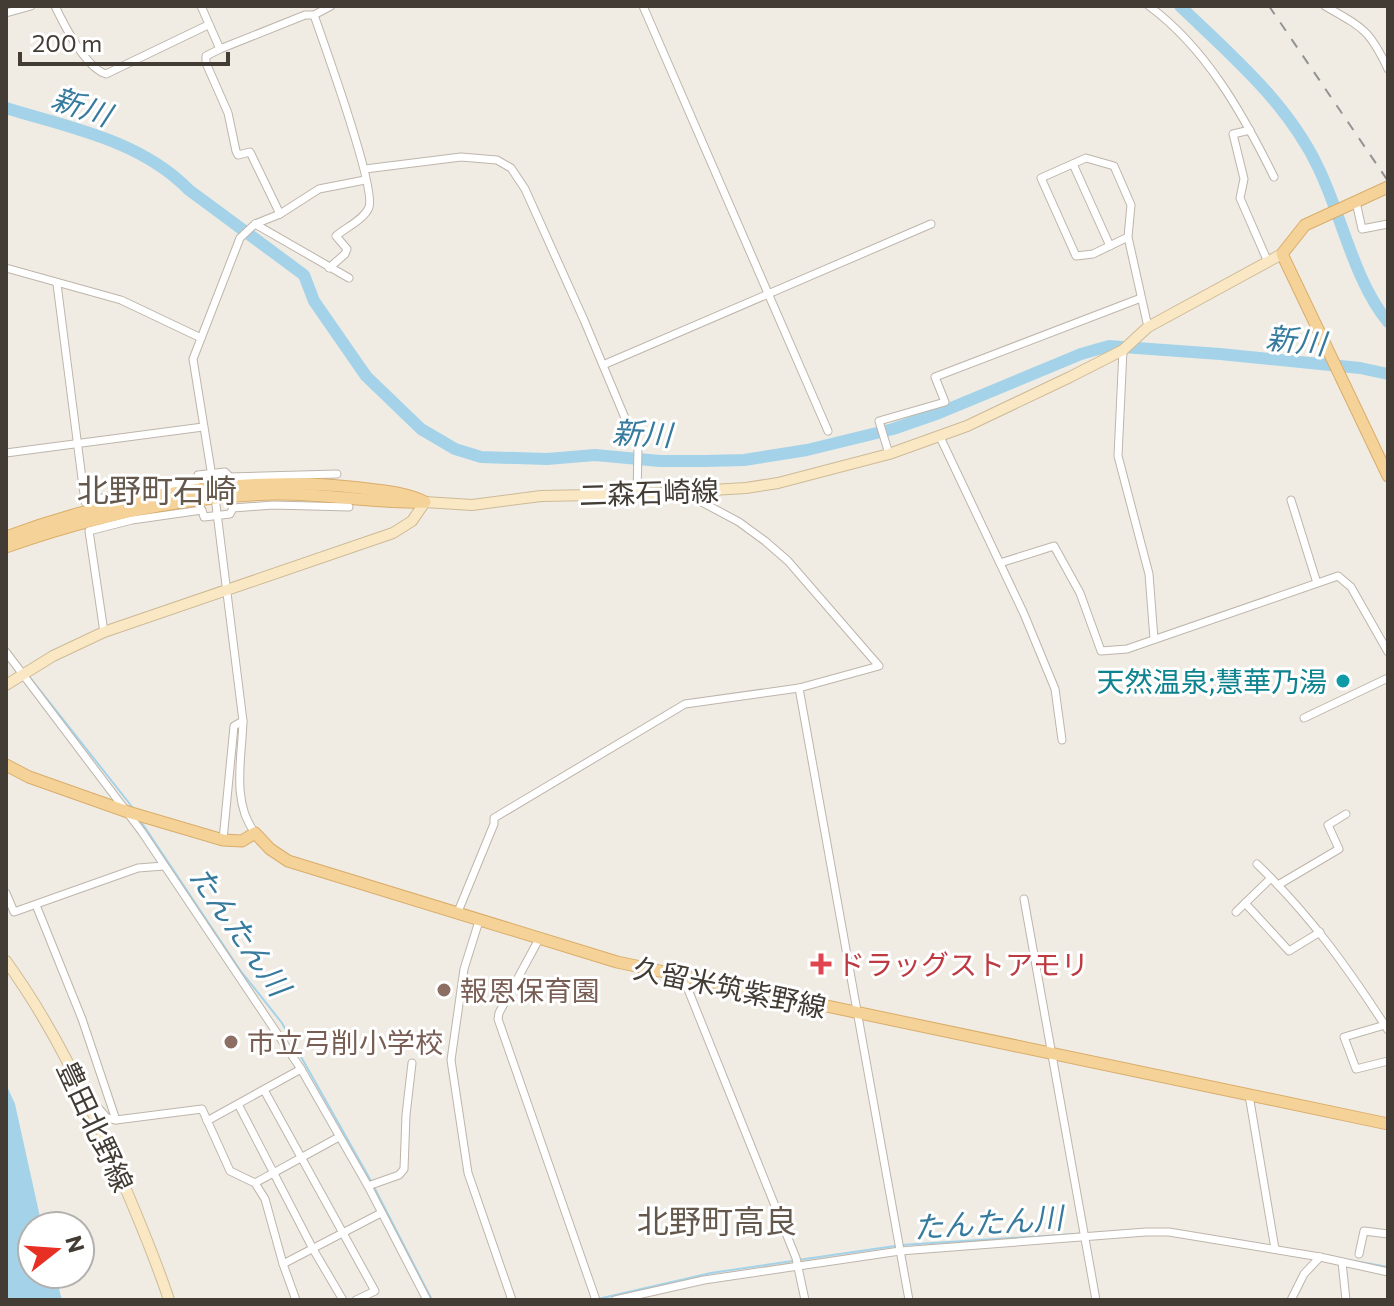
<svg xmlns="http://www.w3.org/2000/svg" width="1394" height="1306" viewBox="0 0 1394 1306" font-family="Commissioner,'Noto Sans JP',sans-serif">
	<rect width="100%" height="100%" fill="#f0ece4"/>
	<path fill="#a4d3e9" d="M6 1084 15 1104 42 1226H32V1274H55L62 1300H6Z"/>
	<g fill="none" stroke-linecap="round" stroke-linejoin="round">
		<g stroke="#a4d3e9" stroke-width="2">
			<path d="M28 675 133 808"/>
			<path d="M140 820 240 970 282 1023 371 1181"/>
			<path d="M374 1187 432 1300"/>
			<path d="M1232 1239 1388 1267"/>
			<path d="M901 1245 1154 1229"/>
			<path d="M798 1260 895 1246"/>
			<path d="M598 1299 711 1273 792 1261"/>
		</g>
		<g stroke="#a4d3e9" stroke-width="12">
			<path d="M1180 6C1230 54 1287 102 1318 167 1342 216 1354 281 1388 322"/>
			<path d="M6 108C70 128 140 140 189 190L304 275 314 301 366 376 421 429 455 449 481 457 547 459 595 455 660 461H705L744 460 807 450 893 429 939 413 1081 354 1109 346 1220 354 1360 368 1388 374"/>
		</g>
		<defs>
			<g id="street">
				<path d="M55 6C64 25 86 68 106 74L208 25"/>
				<path d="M201 6 220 49 305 15H314L331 6"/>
				<path d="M643 6 828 431"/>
				<path d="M1149 6C1206 48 1243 114 1274 177"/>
				<path d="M1325 6C1363 28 1369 29 1388 69"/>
				<path d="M6 13 31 6"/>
				<path d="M314 15C324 44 376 187 369 207 365 219 345 228 336 236L347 249 345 254 329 268"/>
				<path d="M220 49 206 56V63L228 113 236 151 238 155 250 152 280 214"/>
				<path d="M1250 130 1233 134 1244 179 1240 198 1268 262"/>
				<path d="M1073 164 1110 246"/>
				<path d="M365 169 461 157 497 160 511 168 525 189 584 320 638 449 637 494"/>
				<path d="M1356 202 1362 229 1388 224"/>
				<path d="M255 224 349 278"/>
				<path d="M1128 237 1093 254 1076 256 1041 178 1086 158 1114 166 1131 205 1128 237 1148 327"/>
				<path d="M6 268 121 300 201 338"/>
				<path d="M57 284 85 502 146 488 197 481 198 475 225 472 230 477 337 474"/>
				<path d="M1123 350 1118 456 1149 574 1154 639"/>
				<path d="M603 365 931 224"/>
				<path d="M940 437 1024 614 1055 689 1062 740"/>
				<path d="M6 453 203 427"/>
				<path d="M889 454 879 421 945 402 935 377 1141 298"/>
				<path d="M1291 500 1317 583"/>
				<path d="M1000 563 1054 546 1080 593 1101 651 1127 649 1338 576 1351 587 1388 652"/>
				<path d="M104 632 89 531 132 520 202 510 204 517 230 514 233 508 273 505 349 507"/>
				<path d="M6 652 142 832 301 1069 368 1186 427 1300"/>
				<path d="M799 688 909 1300"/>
				<path d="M1304 718 1388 678"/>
				<path d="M243 721C242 757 231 802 255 833"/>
				<path d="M223 840 234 726 243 721 214 489 193 359 240 238 255 224 280 214 319 189 365 180"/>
				<path d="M1257 864C1310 915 1348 968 1388 1030"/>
				<path d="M1278 885 1339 849 1328 825 1346 814"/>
				<path d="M6 893 14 912 138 868 164 866"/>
				<path d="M1024 899 1096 1300"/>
				<path d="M1245 903 1289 951 1320 932"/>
				<path d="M36 905 82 1019 116 1120"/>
				<path d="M1236 912 1271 878"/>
				<path d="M457 914 494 824V818L685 704 799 688 879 666 788 561 765 541 739 522 683 492"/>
				<path d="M479 921 464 969 451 1060 468 1173 512 1300"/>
				<path d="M539 939 499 1013 498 1019 596 1300"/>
				<path d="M683 977 796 1258 805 1300"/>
				<path d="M1385 1025 1344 1037 1356 1069 1388 1061"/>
				<path d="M264 1090 375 1291 356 1300"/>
				<path d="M1249 1095 1275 1249"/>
				<path d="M88 1096 107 1118 116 1120 202 1109 230 1171 255 1183 265 1199 283 1264 296 1300"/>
				<path d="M238 1104 313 1249 343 1300"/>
				<path d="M207 1121 301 1069"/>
				<path d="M255 1183 339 1137"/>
				<path d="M368 1186 399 1175 404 1169 406 1115 412 1063"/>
				<path d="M1359 1254 1364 1231 1388 1234"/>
				<path d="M1342 1262 1346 1300"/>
				<path d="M283 1264 381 1213"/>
				<path d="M615 1300 704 1280 900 1251 1146 1232H1169L1320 1257 1388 1272"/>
				<path d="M1291 1300 1304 1274 1320 1257"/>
			</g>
			<g id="secondary">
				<path d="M6 685 53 656 104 632 393 533 412 521 425 502 472 505 541 496 645 494 746 488 778 483 889 454 967 426 1070 377 1123 350 1148 327 1282 254"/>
				<path d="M6 961C53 1026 88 1099 119 1173 137 1215 155 1257 169 1300"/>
			</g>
			<g id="primary">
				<path d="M1388 187 1305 225 1282 254 1388 476"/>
				<path d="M6 537C116 496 242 474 360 488 382 491 404 492 425 502"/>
				<path d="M6 547C93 516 183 496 276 494 325 493 374 504 423 502"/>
				<path d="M6 765 29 777 128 812 223 840 242 841 255 833 270 849 288 861 617 962 1388 1124"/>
			</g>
		</defs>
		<use href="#street" stroke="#beb5ab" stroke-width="9"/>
		<use href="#secondary" stroke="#cdba97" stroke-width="12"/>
		<use href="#primary" stroke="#d9ad6a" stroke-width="13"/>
		<use href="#street" stroke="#fff" stroke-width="7"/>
		<use href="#secondary" stroke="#fae8c5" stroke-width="10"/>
		<use href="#primary" stroke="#f5d298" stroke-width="11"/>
		<path stroke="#939393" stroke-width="2" stroke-dasharray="10 10" stroke-linecap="butt" d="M1269 6 1388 181"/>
	</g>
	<circle fill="#0f9aa8" stroke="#fff" stroke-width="3" cx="1343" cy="681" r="8"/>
	<path fill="#e0444e" stroke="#fff" stroke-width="3" d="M817 952h8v8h8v8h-8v8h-8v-8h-8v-8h8z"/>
	<g fill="#8d6e63" stroke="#fff" stroke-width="3">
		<circle cx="444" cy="990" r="8"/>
		<circle cx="231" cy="1042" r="8"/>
	</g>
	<g text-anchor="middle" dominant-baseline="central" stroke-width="6" stroke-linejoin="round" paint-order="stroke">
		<g font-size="28" fill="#423c35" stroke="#fff">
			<text transform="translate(649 492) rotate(-2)">二森石崎線</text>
			<text transform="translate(730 987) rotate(12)">久留米筑紫野線</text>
			<text transform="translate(96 1126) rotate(65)">豊田北野線</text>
		</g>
		<g font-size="28" fill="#0d838f" stroke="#fff" text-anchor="end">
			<text x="1327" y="681">天然温泉;慧華乃湯</text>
		</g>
		<g font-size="28" fill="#be3a42" stroke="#fff" text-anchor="start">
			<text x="837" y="964">ドラッグストアモリ</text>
		</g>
		<g font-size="28" fill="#785e54" stroke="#fff" text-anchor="start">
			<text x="460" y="990">報恩保育園</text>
			<text x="247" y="1042">市立弓削小学校</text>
		</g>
		<g font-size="30" font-style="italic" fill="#367a9d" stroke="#fff">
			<text transform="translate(82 105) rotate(19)">新川</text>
			<text transform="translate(1296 339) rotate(6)">新川</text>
			<text transform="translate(642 432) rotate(3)">新川</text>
			<text transform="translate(241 930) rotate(55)">たんたん川</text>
			<text transform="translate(988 1221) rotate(-4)">たんたん川</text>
		</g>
		<g font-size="32" fill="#64584d" stroke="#fff">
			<text x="157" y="489">北野町石崎</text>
			<text x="717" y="1220">北野町高良</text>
		</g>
	</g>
	<rect width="1394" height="1306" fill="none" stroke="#423c35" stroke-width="16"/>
	<g transform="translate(56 1250) rotate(73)"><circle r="38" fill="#ffffff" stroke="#b3b1ae" stroke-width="2"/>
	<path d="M0-6L14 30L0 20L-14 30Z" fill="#e72f24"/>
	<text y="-12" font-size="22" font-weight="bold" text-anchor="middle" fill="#423c35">N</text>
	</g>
	<path d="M20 52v12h208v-12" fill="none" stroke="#423c35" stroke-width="4"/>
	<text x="32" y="52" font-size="24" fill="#423c35" stroke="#ffffff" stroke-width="6" paint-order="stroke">200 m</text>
</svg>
